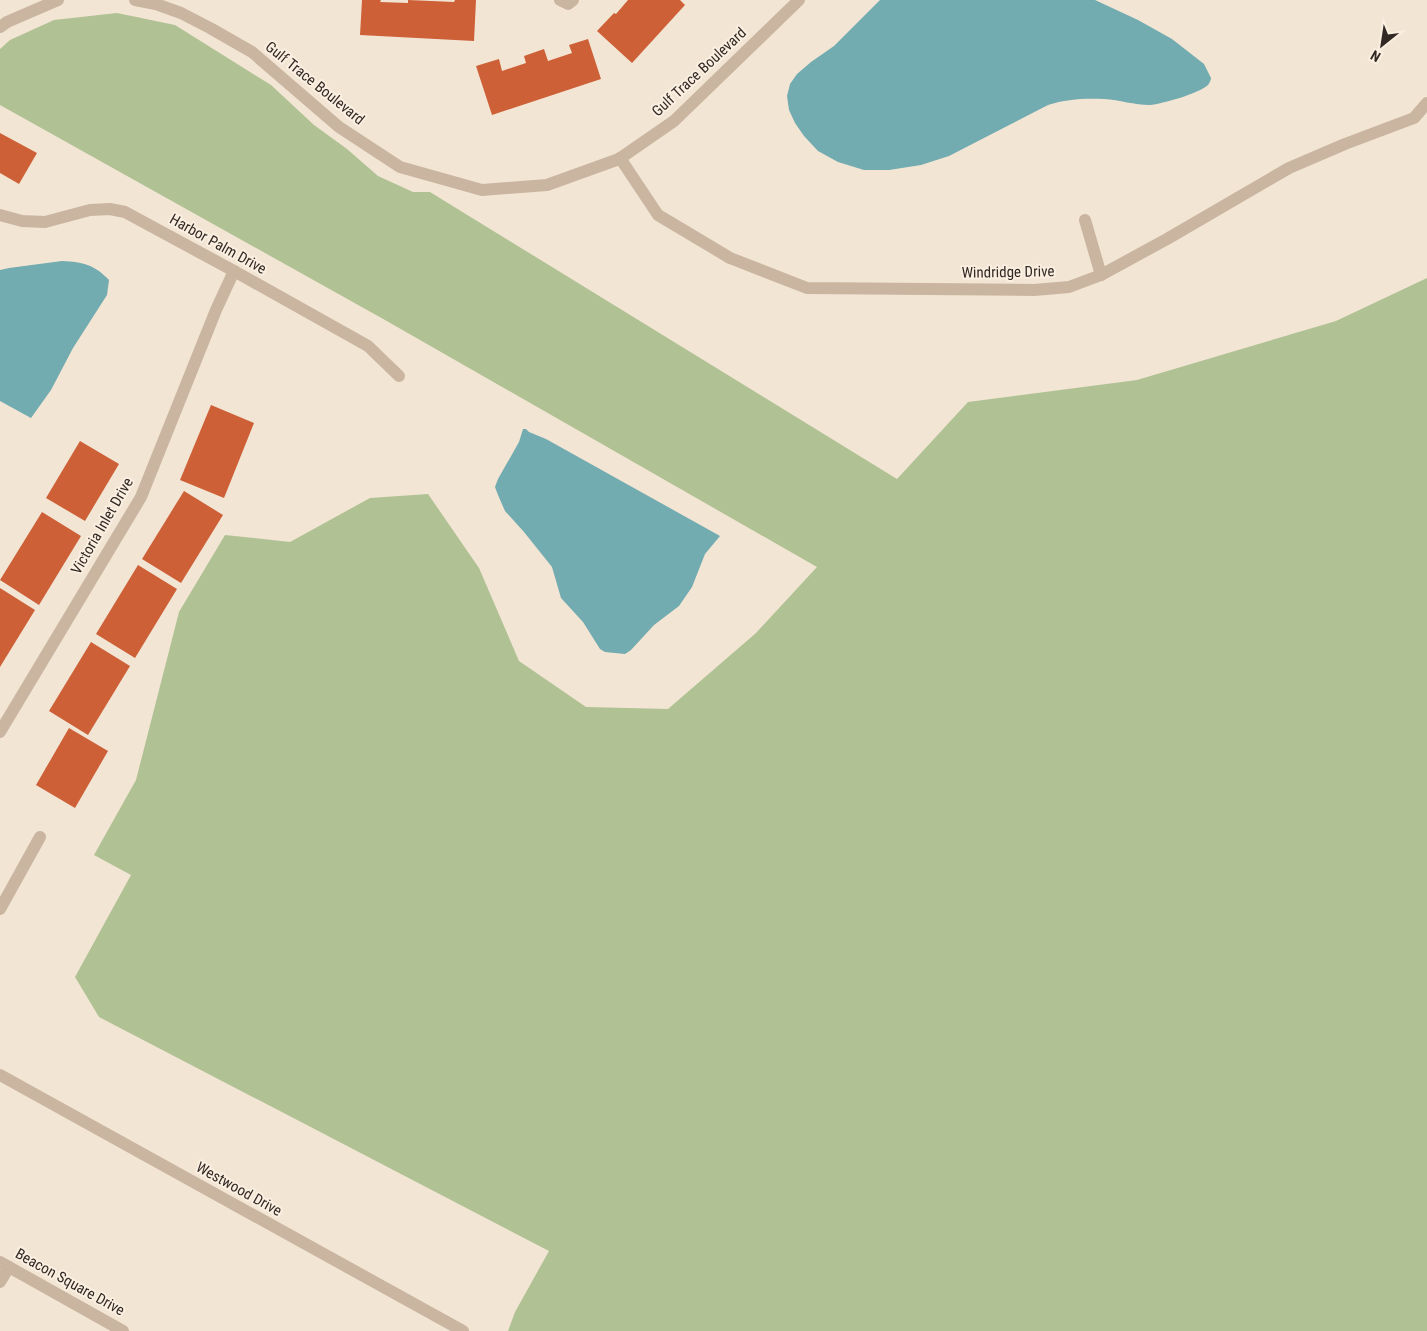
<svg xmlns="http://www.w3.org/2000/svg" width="1427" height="1331" viewBox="0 0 1427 1331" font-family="'Roboto Condensed',sans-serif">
	<rect width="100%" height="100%" fill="#f2e5d4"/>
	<path fill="#b0c194" d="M117 13 175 25 271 85 314 125 347 149 378 176 413 192H430L897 479 968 402 1137 380 1336 321 1427 278V1331H508L515 1312 549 1251 99 1017 75 977 131 875 94 855 136 780 179 612 225 535 290 542 370 498 428 494 479 568 519 661 586 707 668 709 756 633 817 567 385 320 0 105V49L10 40 54 20Z"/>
	<g fill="#72abb0">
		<path d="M880 0H1095L1138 20 1172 39 1204 64 1211 78C1211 80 1209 84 1208 85 1200 93 1162 104 1150 105 1134 105 1120 100 1104 99 1085 98 1066 99 1048 105L949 156 921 165 889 170H864L838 162 818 151 804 136 795 123 789 110 787 96 790 84 797 74 811 62 834 46Z"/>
		<path d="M62 261C83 262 95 265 109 280L107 295 73 348 51 390 31 418 0 401V270L9 268Z"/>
		<path d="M523 429H526L529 432 546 439 720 536 705 554 692 587 679 606 654 625 631 650 625 654 605 652 600 649 583 622 561 598 552 567 524 532 505 511 498 495 495 487 498 479 519 442Z"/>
	</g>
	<g fill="#cd6037">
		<path d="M362 0H381L380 2 408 3V0L454 2 455 0H476L474 41 360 35Z"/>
		<path d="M628 0H680L685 5 632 63 597 31 614 13 616 14Z"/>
		<path d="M588 39 601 79 492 115 476 66 499 59 502 71 526 63 524 56 544 49 548 61 572 53 569 45Z"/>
		<path d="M0 133 37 153 19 184 0 173Z"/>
		<path d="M211 405 254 423 224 498 180 480Z"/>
		<path d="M80 441 119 464 85 521 46 498Z"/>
		<path d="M184 491 223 515 181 583 142 559Z"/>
		<path d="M42 512 81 536 39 605 0 580Z"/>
		<path d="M138 565 177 589 135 658 96 634Z"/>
		<path d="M0 588 35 610 0 667Z"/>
		<path d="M91 642 130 666 88 735 49 711Z"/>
		<path d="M69 728 108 751 75 808 36 785Z"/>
	</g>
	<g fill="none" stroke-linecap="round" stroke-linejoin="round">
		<g stroke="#cab5a0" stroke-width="12">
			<path d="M135 0 156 4 181 13 210 28 252 52 339 127 400 167 482 190 547 185 619 159 674 121 799 0"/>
			<path d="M560 0 568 4 573 0"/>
			<path d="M0 27 7 22 58 0"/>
			<path d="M620 158 658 215 730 258 807 288 1034 290 1069 287 1101 275 1167 239 1289 168 1345 144 1414 118 1427 103"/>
			<path d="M0 215 22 221 45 222 90 210 110 209 125 212 234 271 368 346 399 376"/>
			<path d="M1085 220 1101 275"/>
			<path d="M0 732 141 497 216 310 234 271"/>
			<path d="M0 909 40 837"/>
			<path d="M0 1075 463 1331"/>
			<path d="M0 1262 123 1331"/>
			<path d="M0 1282 9 1267"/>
		</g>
	</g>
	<g text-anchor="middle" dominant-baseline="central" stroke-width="4" stroke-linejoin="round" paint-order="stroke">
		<g font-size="15" fill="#332924" stroke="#faefe0">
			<text transform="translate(699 72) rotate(-43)">Gulf Trace Boulevard</text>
			<text transform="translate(315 83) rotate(39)">Gulf Trace Boulevard</text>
			<text transform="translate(218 244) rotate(29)">Harbor Palm Drive</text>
			<text transform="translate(1008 272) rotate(-1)">Windridge Drive</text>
			<text transform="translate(102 526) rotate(-60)">Victoria Inlet Drive</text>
			<text transform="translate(239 1189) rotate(29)">Westwood Drive</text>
			<text transform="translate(70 1282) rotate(29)">Beacon Square Drive</text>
		</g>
	</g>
	<g transform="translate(1382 45) rotate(210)" stroke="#faefe0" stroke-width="4" paint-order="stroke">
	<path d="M0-4L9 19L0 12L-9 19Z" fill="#332924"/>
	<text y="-8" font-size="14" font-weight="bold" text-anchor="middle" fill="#332924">N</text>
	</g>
</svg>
